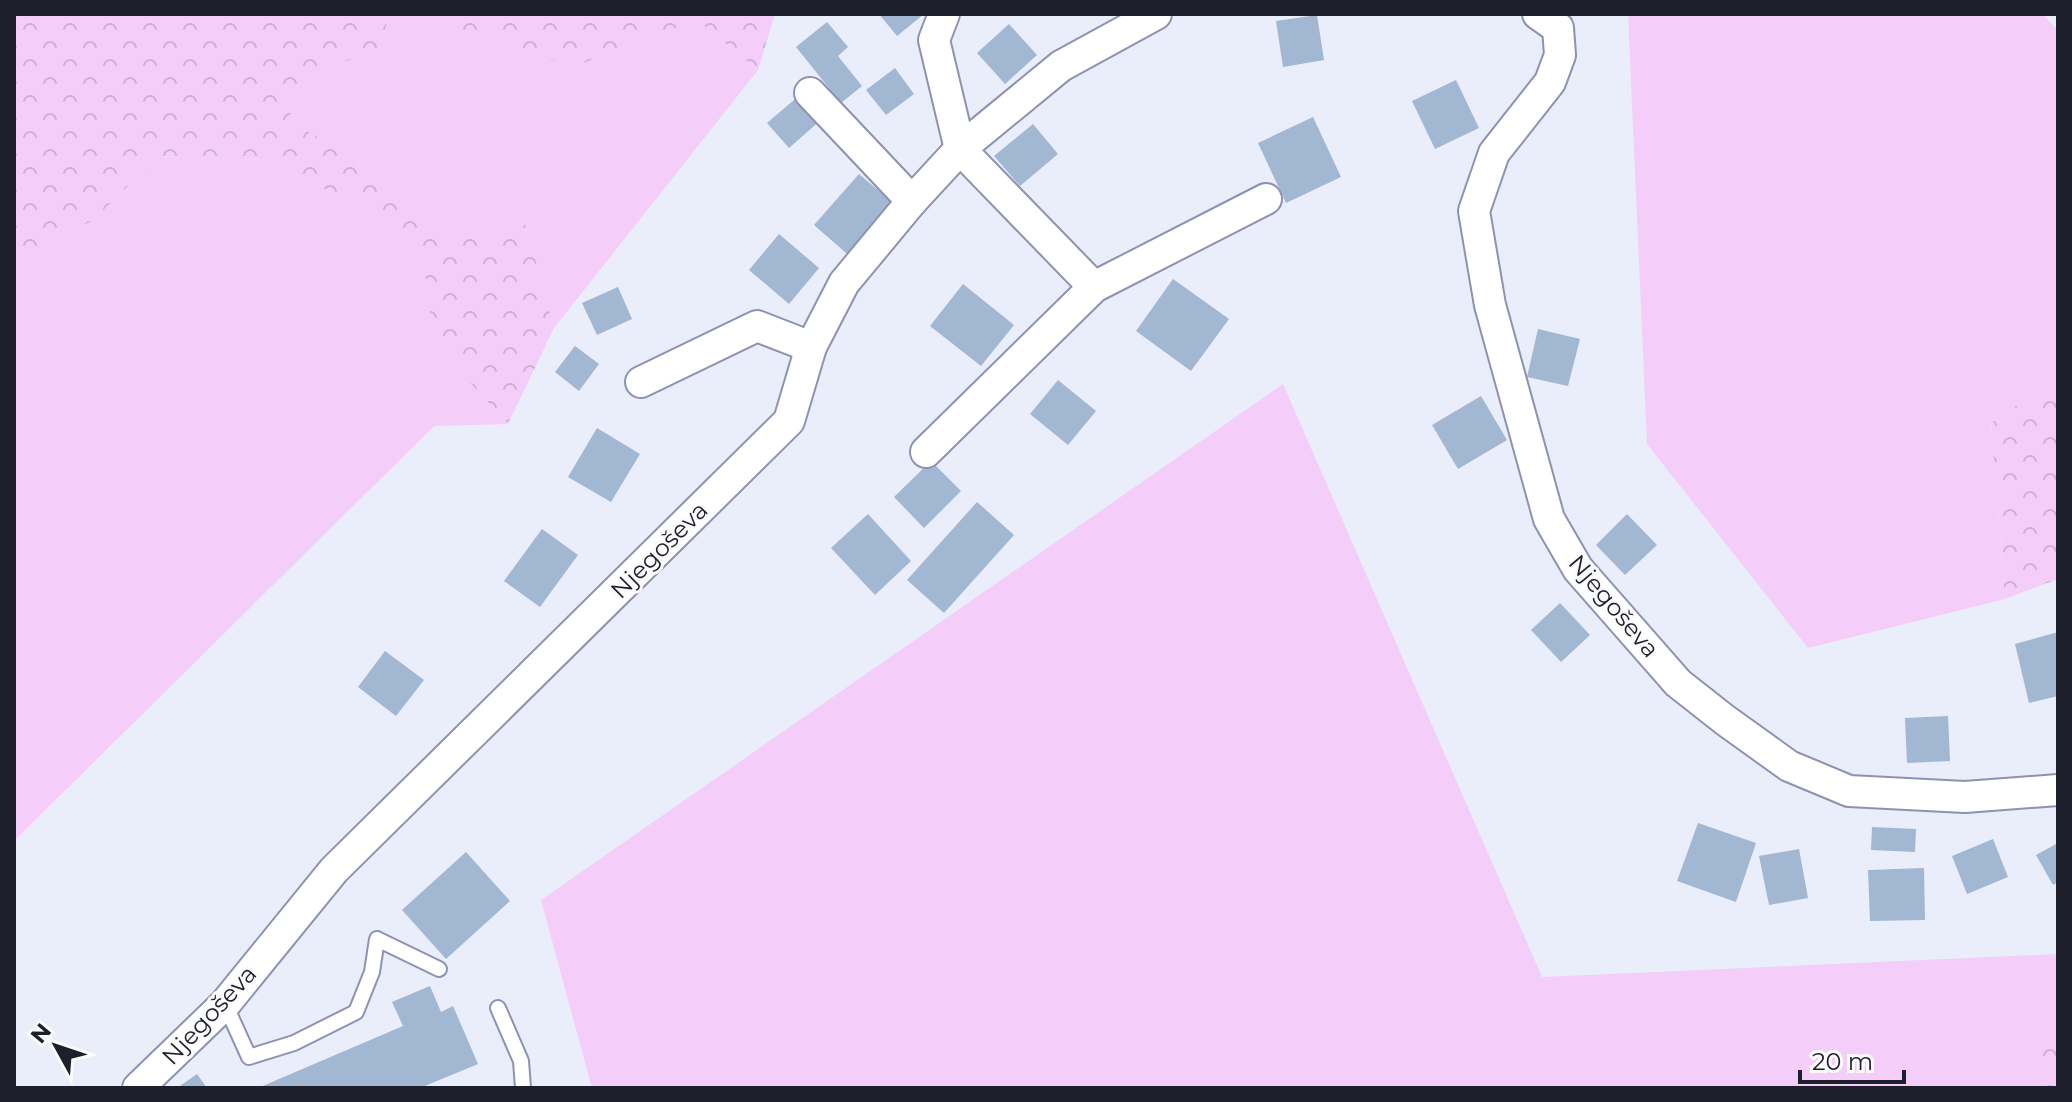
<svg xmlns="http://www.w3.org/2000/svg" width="2072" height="1102" viewBox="0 0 2072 1102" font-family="Montserrat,sans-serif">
	<defs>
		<pattern id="forest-crowns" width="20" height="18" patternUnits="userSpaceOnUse" patternTransform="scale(2)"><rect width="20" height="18" fill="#f4cef8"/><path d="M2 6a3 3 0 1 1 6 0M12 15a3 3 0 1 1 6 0" fill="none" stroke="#d1b0d5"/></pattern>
	</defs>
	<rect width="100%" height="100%" fill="#eaedfa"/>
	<g fill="#f4cef8">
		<path d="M390 14H414L573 67 697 20 758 70 554 328 526 226 447 241 388 178 285 119 329 68 379 48Z"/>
		<path d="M1628 14H2043L2058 31V377L1991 423 2005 599 1808 648 1647 444Z"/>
		<path d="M159 156 263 160 358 205 424 264 435 343 508 424 434 426 14 841V257L92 221Z"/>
		<path d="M1283 384 1542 977 2058 954V1036L2042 1041 2035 1088H592L541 900Z"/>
	</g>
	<g fill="url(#forest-crowns)">
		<path d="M14 14H390L379 48 329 68 286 119 388 178 447 241 526 225 554 328 508 424 434 343 424 264 358 205 263 160 159 156 92 221 14 257Z"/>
		<path d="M414 14H775L758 70 697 20 573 67Z"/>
		<path d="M2058 377V579L2005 599 1991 423Z"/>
		<path d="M2058 1036V1088H2035L2042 1041Z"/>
	</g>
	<g fill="#a1b7d2">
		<path d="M879 14H924L897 36Z"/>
		<path d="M1317 15 1324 60 1283 67 1276 21Z"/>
		<path d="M827 22 848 47 838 56 862 86 841 103 796 47Z"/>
		<path d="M1009 24 1037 55 1005 84 977 53Z"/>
		<path d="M895 68 914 94 886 115 866 90Z"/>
		<path d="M1456 80 1479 128 1435 149 1412 101Z"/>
		<path d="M801 94 822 119 789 148 767 123Z"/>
		<path d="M1313 117 1341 177 1286 203 1258 143Z"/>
		<path d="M1033 124 1058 154 1020 186 994 156Z"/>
		<path d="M859 174 898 207 853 259 814 225Z"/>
		<path d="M779 234 819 268 789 304 749 270Z"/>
		<path d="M1173 279 1229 319 1191 371 1136 331Z"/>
		<path d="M963 284 1014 325 981 366 930 326Z"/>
		<path d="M618 287 632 319 597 335 582 303Z"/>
		<path d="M1538 329 1580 339 1568 386 1527 377Z"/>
		<path d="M575 346 599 364 579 391 555 372Z"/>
		<path d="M1058 380 1096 411 1068 445 1030 414Z"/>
		<path d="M1481 396 1507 440 1458 469 1432 425Z"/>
		<path d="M597 428 640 454 611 502 568 477Z"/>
		<path d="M931 461 961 491 924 528 894 497Z"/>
		<path d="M977 502 1014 535 944 613 907 580Z"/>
		<path d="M868 514 911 561 875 595 831 548Z"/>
		<path d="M1627 514 1657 545 1625 575 1596 545Z"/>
		<path d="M542 529 578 555 540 607 504 581Z"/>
		<path d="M1560 603 1590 635 1561 662 1531 630Z"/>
		<path d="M2058 632V696L2029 703 2015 644Z"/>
		<path d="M385 651 424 680 396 716 358 687Z"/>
		<path d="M1948 716 1950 761 1907 763 1905 718Z"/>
		<path d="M1698 823 1756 843 1736 902 1677 881Z"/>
		<path d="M1872 827 1916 829 1915 852 1871 850Z"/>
		<path d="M1993 839 2008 877 1967 894 1952 856Z"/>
		<path d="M2058 843V882L2053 885 2036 855Z"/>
		<path d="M1799 849 1808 898 1769 905 1759 856Z"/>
		<path d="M466 852 510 901 446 959 402 910Z"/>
		<path d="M1924 868 1925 920 1870 921 1868 870Z"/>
		<path d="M430 986 441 1012 453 1006 478 1064 420 1088H258L403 1026 392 1002Z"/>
		<path d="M197 1074 207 1088H177Z"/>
	</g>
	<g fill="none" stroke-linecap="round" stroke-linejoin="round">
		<defs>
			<g id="lane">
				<path d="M225 1004 249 1057 294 1043 356 1012 372 972 377 939 439 969"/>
				<path d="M498 1008 521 1061 523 1088"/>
			</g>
			<g id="street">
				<path d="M944 14 934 40 960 149 1094 287"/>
				<path d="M1538 14 1558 28 1560 55 1550 82 1494 153 1474 211 1490 305 1549 519 1578 569 1678 683 1725 720 1789 766 1849 791 1965 797 2058 790"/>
				<path d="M810 93 912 201"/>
				<path d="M641 382 757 326 811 347"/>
				<path d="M926 452 1094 287 1266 199"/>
				<path d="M138 1088 225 1004 334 870 789 421 811 347 844 283 912 201 960 149 1061 66 1156 14"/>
			</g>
		</defs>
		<use href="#lane" stroke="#8d92b1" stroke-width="18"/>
		<use href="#street" stroke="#8d92b1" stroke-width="34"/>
		<use href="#lane" stroke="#fff" stroke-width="14"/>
		<use href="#street" stroke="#fff" stroke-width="30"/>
	</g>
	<g text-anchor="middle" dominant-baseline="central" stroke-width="6" stroke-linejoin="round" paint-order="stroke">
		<g font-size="24" fill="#1d1f2b" stroke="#fbfbfb">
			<text transform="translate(659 550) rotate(-45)">Njegoševa</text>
			<text transform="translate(1614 606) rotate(50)">Njegoševa</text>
			<text transform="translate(209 1015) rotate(-47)">Njegoševa</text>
		</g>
	</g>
	<rect width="2072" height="1102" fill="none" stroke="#1d1f2b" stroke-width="32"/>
	<g transform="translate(56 1046) rotate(310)" stroke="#fbfbfb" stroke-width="6" paint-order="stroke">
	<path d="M0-6L14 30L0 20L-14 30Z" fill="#1d1f2b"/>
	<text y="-12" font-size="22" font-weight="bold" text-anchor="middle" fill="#1d1f2b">N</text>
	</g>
	<path d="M1800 1070v12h104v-12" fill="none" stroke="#1d1f2b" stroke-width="4"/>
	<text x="1812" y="1070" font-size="24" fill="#1d1f2b" stroke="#fbfbfb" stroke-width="6" paint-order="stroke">20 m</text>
</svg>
